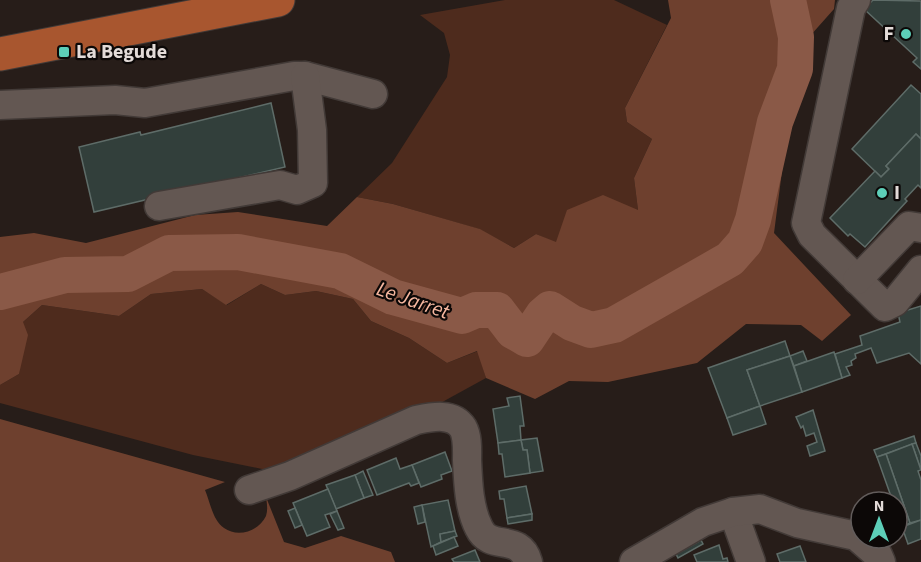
<svg xmlns="http://www.w3.org/2000/svg" width="921" height="562" viewBox="0 0 921 562" font-family="'Source Sans 3',sans-serif">
	<rect width="100%" height="100%" fill="#271d19"/>
	<g fill="#4e2b1d">
		<path d="M505 0H614L667 25 625 108 627 122 652 139 634 178 638 210 556 243 536 234 514 248 479 229 393 204 357 197 392 163 447 77 450 55 444 33 420 15Z"/>
		<path d="M261 284 285 295 316 291 353 299 371 321 409 338 447 363 478 351 486 378 435 406 267 470 193 455 0 403V385L19 374 23 322 42 305 119 316 151 294 202 289 227 305Z"/>
	</g>
	<g fill="#6e402e">
		<path d="M668 0H835L834 9 810 36 788 125 774 233 851 315 822 341 801 325 746 324 697 363 608 382 569 381 535 399 486 378 477 351 447 363 409 338 371 321 353 299 316 291 285 295 261 284 226 305 202 289 151 294 119 316 42 305 23 322 28 335 19 374 0 385V237L34 233 86 243 195 215 238 212 327 226 357 197 393 204 480 229 514 248 536 234 556 242 567 210 603 195 638 210 634 178 652 139 627 122 625 108 671 18Z"/>
		<path d="M0 419 225 482 205 490C210 502 213 521 224 528 238 538 259 531 266 516 268 510 267 504 266 497L284 542 305 548 341 536 391 552 395 562H0Z"/>
	</g>
	<g fill="none" stroke-linecap="round" stroke-linejoin="round">
		<path stroke="#8a5947" stroke-width="36" d="M0 292 65 275 128 274 169 253 238 252 340 271 393 297 462 316 476 310H497L513 331 527 339 543 315 550 309 572 323 591 330 614 325 730 259 745 242 753 220 775 122 795 69 796 37 788 0"/>
	</g>
	<g fill="#323f3b" stroke="#5e6c68" stroke-width="1.5">
		<path d="M873 0 921 1V69L913 62 917 58 864 9Z"/>
		<path d="M911 85 921 94V139L916 134 886 166 889 169 881 177 852 149Z"/>
		<path d="M271 103 285 167 94 212 79 147 140 132 141 135Z"/>
		<path d="M916 134 921 139V188L918 185 905 199 907 201 865 247 850 234 848 236 830 218 875 171 881 177 889 169 886 166Z"/>
		<path d="M921 306V364L909 353 877 363 871 348 855 354 856 358 851 361 852 365 846 367 850 375 842 378 835 354 862 345 860 336 900 322 898 313Z"/>
		<path d="M785 341 790 356 747 370 760 406 727 418 708 368Z"/>
		<path d="M803 351 807 361 794 366 790 356Z"/>
		<path d="M834 352 842 378 802 392 794 366Z"/>
		<path d="M790 356 802 392 760 406 747 370Z"/>
		<path d="M520 396 524 426H520L521 440 498 443 493 409 509 406 507 398Z"/>
		<path d="M760 406 766 424 733 435 727 418Z"/>
		<path d="M813 410 825 451 810 456 807 446 817 442 814 433 806 436 803 426 801 428 796 417Z"/>
		<path d="M914 436 916 443 877 457 874 450Z"/>
		<path d="M537 438 543 471 530 473 527 450H523L521 440Z"/>
		<path d="M521 440 523 450H527L530 473 505 477 502 454H499L498 443Z"/>
		<path d="M916 443 921 456V470L912 444Z"/>
		<path d="M912 444 921 470 918 471 921 480V520L910 523 886 454Z"/>
		<path d="M445 452 452 471 441 475 442 479 421 487 412 465Z"/>
		<path d="M886 454 910 523 902 527 897 514V502H893L877 457Z"/>
		<path d="M396 458 400 469 412 465 419 483 411 486 409 483 377 495 367 470Z"/>
		<path d="M363 471 373 495 364 498 355 475Z"/>
		<path d="M355 475 364 498 336 509 326 485Z"/>
		<path d="M526 486 532 514 507 518 504 499H500L499 491Z"/>
		<path d="M328 489 337 511 325 515 330 527 307 536 293 503Z"/>
		<path d="M448 500 455 531 440 534 441 542 431 547 422 505Z"/>
		<path d="M422 505 425 522 418 524 414 507Z"/>
		<path d="M295 508 302 525 295 528 288 511Z"/>
		<path d="M337 511 344 528 338 530 330 514Z"/>
		<path d="M532 514V520L508 524 507 518Z"/>
		<path d="M921 520V539L908 544 902 527Z"/>
		<path d="M455 531 457 536 441 542 440 534Z"/>
		<path d="M454 537 458 546 436 555 433 546Z"/>
		<path d="M701 540 703 544 678 558 676 554Z"/>
		<path d="M719 545 723 559 727 558 728 562H697L694 555Z"/>
		<path d="M800 546 806 562H780L777 554Z"/>
		<path d="M475 550 480 562H454L452 559Z"/>
	</g>
	<g fill="none" stroke-linecap="round" stroke-linejoin="round">
		<defs>
			<g id="minor">
				<path d="M856 0 851 8 806 223 812 235 885 307 895 302 921 270"/>
				<path d="M0 105 115 100 145 103 294 76H305L373 94"/>
				<path d="M159 206 280 185 297 190 313 183 312 130 305 76"/>
				<path d="M857 280 909 226 921 228"/>
				<path d="M249 490 290 476 416 420C431 417 453 412 463 428 468 437 467 451 467 460 468 482 469 509 479 528 490 552 520 532 528 562"/>
				<path d="M733 512 751 562"/>
				<path d="M634 562 703 522 733 512 760 509 797 523 856 536 878 555 881 562"/>
			</g>
			<path id="major" d="M0 54 278 0"/>
		</defs>
		<use href="#minor" stroke="#423a37" stroke-width="31"/>
		<use href="#major" stroke="#423a37" stroke-width="35"/>
		<use href="#minor" stroke="#635752" stroke-width="28"/>
		<use href="#major" stroke="#a8562f" stroke-width="33"/>
	</g>
	<g fill="#5dceb8" stroke="#0c0807" stroke-width="2">
		<circle cx="906" cy="34" r="6"/>
		<rect x="58" y="46" width="12" height="12" rx="3"/>
		<circle cx="882" cy="193" r="6"/>
	</g>
	<g text-anchor="middle" dominant-baseline="central" stroke-width="4.5" stroke-linejoin="round" paint-order="stroke">
		<g font-size="20" font-weight="bold" fill="#e3dbd8" stroke="#0c0807" text-anchor="start">
			<text x="894" y="34" text-anchor="end">F</text>
			<text x="76" y="52">La Begude</text>
			<text x="894" y="193">I</text>
		</g>
		<g font-size="21" font-style="italic" fill="#f7b8a0" stroke="#0c0807">
			<text transform="translate(413 300) rotate(19)">Le Jarret</text>
		</g>
	</g>
	<g transform="translate(879 520)"><circle r="28" fill="#0c0807" stroke="#625c5b" stroke-width="1.5"/>
	<path d="M0-4.5L10 22L0 15L-10 22Z" fill="#5dceb8"/>
	<text y="-9" font-size="16" font-weight="bold" text-anchor="middle" fill="#e3dbd8">N</text>
	</g>
</svg>
